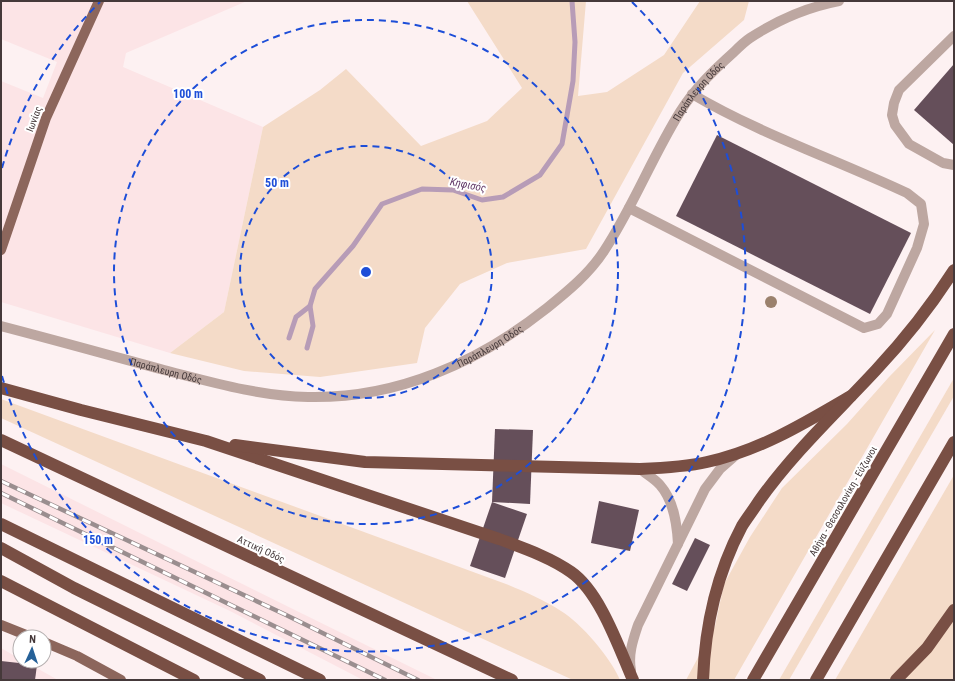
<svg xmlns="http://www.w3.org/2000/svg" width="955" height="681" viewBox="0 0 955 681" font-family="'Roboto Condensed',sans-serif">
	<rect width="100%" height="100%" fill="#fdf1f2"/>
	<g fill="#fce4e6">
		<path d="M1 1H247L126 53 123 67 263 127 224 312 170 353 1 302V81L43 98 57 62 1 39Z"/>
		<path d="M1 464 303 614 437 680H363L230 611 1 503Z"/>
		<path d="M1 648 20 659V661H24L58 680H1Z"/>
	</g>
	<g fill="#f4dbc8">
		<path d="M467 1H586L578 96 607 92 664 55 700 1H749L744 20 683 73 586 249 507 263 460 284 425 328 417 363 320 377 244 371 170 353 224 312 263 127 320 90 346 69 421 146 487 121 522 88Z"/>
		<path d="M935 330 734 680H686L715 626 724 584 750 537 782 488 847 424 889 377Z"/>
		<path d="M954 378V396L789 680H779Z"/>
		<path d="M1 399 506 584C525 592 544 600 561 611 581 623 611 658 620 680H573L1 418Z"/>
		<path d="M954 475V680H835Z"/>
	</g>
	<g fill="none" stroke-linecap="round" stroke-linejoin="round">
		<g stroke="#b79cb7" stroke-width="5">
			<path d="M289 338 296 317 310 306"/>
			<path d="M307 348 313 326 310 306 315 289 353 246 382 204 422 189 453 190 482 200 503 197 540 175 562 144 573 81 575 42 572 1"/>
		</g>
	</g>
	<g fill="#654f5a">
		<path d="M954 64V145L914 110Z"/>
		<path d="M717 135 911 233 870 314 676 216Z"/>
		<path d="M495 429 533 430 530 504 492 502Z"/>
		<path d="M599 501 639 510 630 551 591 543Z"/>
		<path d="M492 502 527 514 505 578 470 566Z"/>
		<path d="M695 538 710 545 687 591 672 584Z"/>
		<path d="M1 661 37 665 35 680H1Z"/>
	</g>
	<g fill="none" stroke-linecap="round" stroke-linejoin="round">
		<g stroke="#bda7a1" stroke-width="10">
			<path d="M954 36 899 90 894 103 892 115 895 125 909 144 943 163 954 165"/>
			<path d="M629 208 864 328 878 324 887 314 917 248 924 224 921 204 907 193C835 159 760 134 692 94"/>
			<path id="s1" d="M1 326C55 340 109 355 164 370 211 382 259 396 308 397 397 399 479 362 547 308 568 291 589 274 604 251 633 207 652 157 680 112 694 89 714 70 734 52 739 47 744 42 750 38 776 21 808 7 839 1"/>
			<path d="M640 469C646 474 655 479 660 485 674 501 677 524 678 544"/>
			<path d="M631 670C628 654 633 640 638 625L705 489 720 469 736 455"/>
		</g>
		<g stroke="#8c665c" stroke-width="10">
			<path d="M1 250 46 118 99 1"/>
			<path d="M1 625 31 637"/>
			<path d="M44 642 77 656 121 680"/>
		</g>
		<g stroke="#794f44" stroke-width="12">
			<path d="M1 388 81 410 206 441 499 539C523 548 550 557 571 572 600 592 619 648 633 680"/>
			<path d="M1 440 512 680"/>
			<path d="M235 445 365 462 640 469C663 468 685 467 707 462 759 451 805 423 851 396"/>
			<path d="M1 524 320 680"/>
			<path d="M1 548 74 588 260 680"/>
			<path d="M1 581 194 680"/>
			<path d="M703 680C705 625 716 575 742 526 747 518 754 509 759 501 793 453 836 413 876 370 905 339 931 306 954 270"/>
			<path d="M753 680 954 334"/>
			<path d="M816 680 954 442"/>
			<path d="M896 680 927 648 954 610"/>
		</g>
		<defs>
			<g id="rail">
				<path d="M1 481 284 614 418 680"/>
				<path d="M1 493 385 680"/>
			</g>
		</defs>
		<use href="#rail" stroke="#9a8e8f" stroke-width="4.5"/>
		<use href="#rail" stroke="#fff" stroke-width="3" stroke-dasharray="9" stroke-linecap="butt"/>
	</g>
	<circle fill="#9b816d" cx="771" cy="302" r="6"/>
	<g fill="none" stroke="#1d4ed8" stroke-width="2" stroke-dasharray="7 5">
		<circle cx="366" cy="272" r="126"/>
		<circle cx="366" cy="272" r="252"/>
		<path d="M2 168A379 379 0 0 1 100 2M632 2A379 379 0 1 1 2 376"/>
	</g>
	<g text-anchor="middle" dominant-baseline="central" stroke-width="4" stroke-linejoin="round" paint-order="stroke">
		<g font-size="10" fill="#45393a" stroke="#fff">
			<text stroke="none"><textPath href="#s1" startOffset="843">Παράπλευρη Οδός</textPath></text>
			<text transform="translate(34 119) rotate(-69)">Ιωνίας</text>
			<text stroke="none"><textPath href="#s1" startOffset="507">Παράπλευρη Οδός</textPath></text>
			<text stroke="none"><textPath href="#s1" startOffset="171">Παράπλευρη Οδός</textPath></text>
			<text transform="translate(843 501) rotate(-60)">Αθήνα - Θεσσαλονίκη - Εύζωνοι</text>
			<text transform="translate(261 549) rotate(25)">Αττική Οδός</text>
		</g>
		<g font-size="11" font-style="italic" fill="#613867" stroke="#fff">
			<text transform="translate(468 185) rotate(11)">Κηφισός</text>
		</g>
	</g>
	<circle cx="366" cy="272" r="6" fill="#1d4ed8" stroke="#fff" stroke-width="2"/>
	<g font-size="12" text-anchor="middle" font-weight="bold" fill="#1d4ed8" stroke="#fff" stroke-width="4" stroke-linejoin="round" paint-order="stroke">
		<text x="188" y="98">100 m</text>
		<text x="277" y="187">50 m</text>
		<text x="98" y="544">150 m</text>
	</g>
	<rect width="955" height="681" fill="none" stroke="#45393a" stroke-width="4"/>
	<g transform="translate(32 649) rotate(3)"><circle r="19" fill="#ffffff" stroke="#b5b0b0"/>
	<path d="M0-3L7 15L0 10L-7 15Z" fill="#266198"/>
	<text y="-6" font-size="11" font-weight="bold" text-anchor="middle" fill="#45393a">N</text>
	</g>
</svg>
